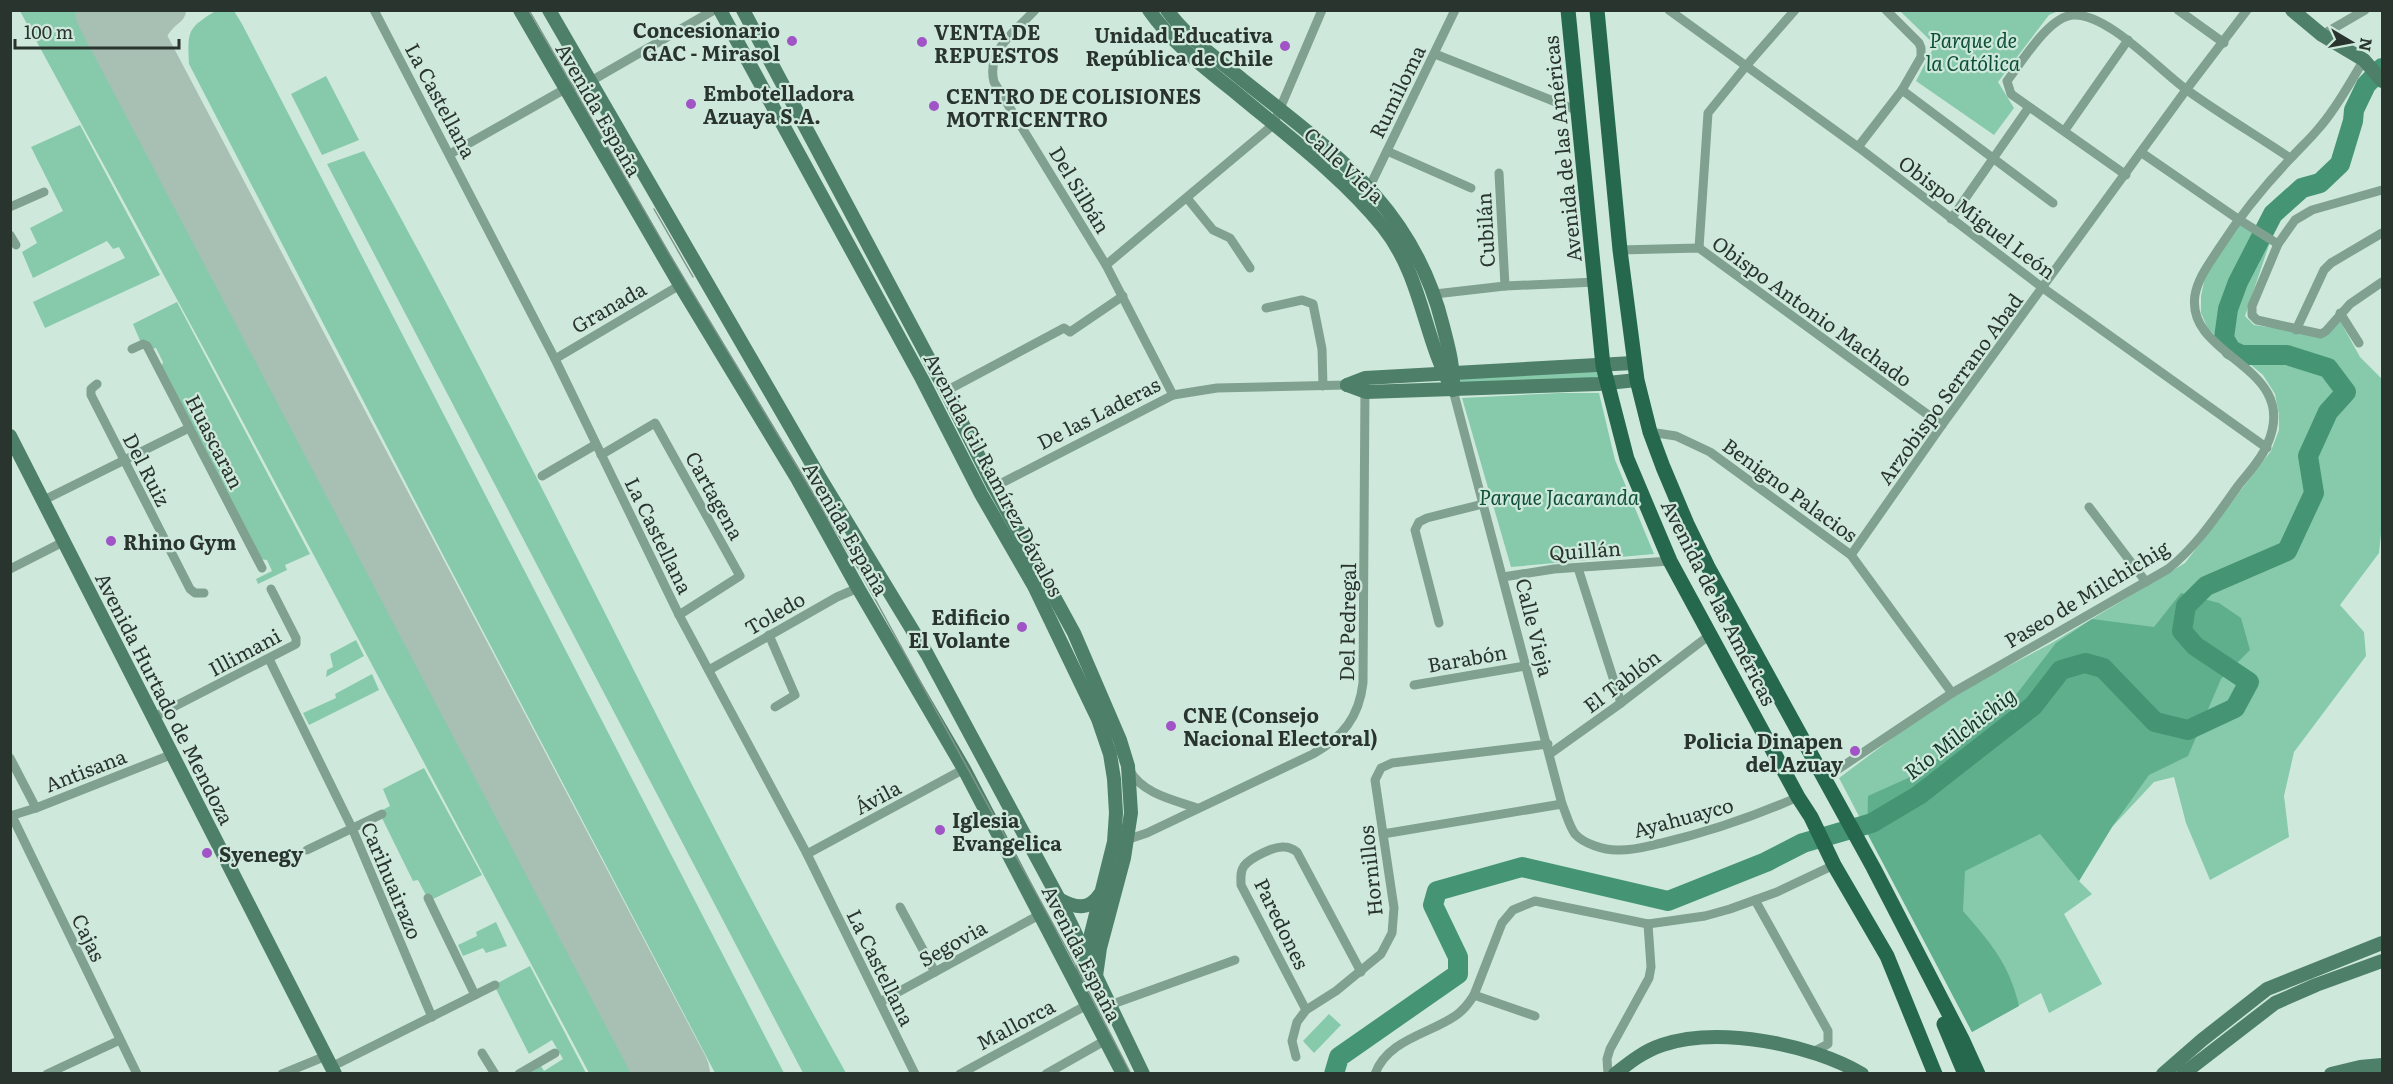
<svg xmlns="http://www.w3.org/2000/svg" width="2393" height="1084" viewBox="0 0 2393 1084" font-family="Literata,serif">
	<rect width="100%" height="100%" fill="#cee9db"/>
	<g fill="#87caab">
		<path d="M217 10 234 11 242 24 784 1073H715L441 551 189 64C187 30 188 28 217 10Z"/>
		<path d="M20 11H75L636 1073H589L210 360Z"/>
		<path d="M1900 11H2058L2049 15 1998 82 2014 108 1994 135 1916 81 1935 45Z"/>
		<path d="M326 76 359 140 322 155 291 94Z"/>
		<path d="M80 125 160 275 45 328 33 302 125 258 119 247 113 249 107 241 33 278 22 252 37 243 30 228 63 211 31 147Z"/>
		<path d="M364 151C533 454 676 771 846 1073H803L327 164Z"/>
		<path d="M2241 223 2270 242 2245 316 2254 325 2322 335 2340 321 2360 357 2381 378 2382 524 2379 553 2340 605 2364 632 2366 656 2294 752 2284 796 2289 837 2210 880 2186 823 2174 777 2154 782 2112 827 2079 881 2092 894 2064 914 2102 984 2049 1013 2041 993 1972 1032 1839 778 1942 701 2050 644 2185 563 2271 451 2279 430V415L2275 394 2263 375 2208 329 2201 313V296L2205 277Z"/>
		<path d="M177 302 310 554 285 565 287 570 258 584 256 579 272 571 267 560 259 559 161 368 163 362 156 348 152 349 141 343 133 324Z"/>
		<path d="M1598 369 1600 379 1459 388 1458 376Z"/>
		<path d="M1559 393H1599L1615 460 1654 554 1511 567 1462 398Z"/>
		<path d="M356 640 364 656 326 677 327 670 333 667 330 654Z"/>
		<path d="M372 674 379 690 309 725 303 713 336 698 335 694Z"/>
		<path d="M424 768 482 875 429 901 418 880 413 881 379 812 390 806 383 789Z"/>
		<path d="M496 922 507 946 486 953 483 948 463 956 458 945 477 936 476 932Z"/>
		<path d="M530 966 586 1073H530L541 1066 544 1071 563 1059 552 1040 529 1054 494 985Z"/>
		<path d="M1329 1014 1341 1025 1314 1053 1303 1041Z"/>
	</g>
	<path fill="#5faf8c" d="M2181 593 2219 603 2241 618 2250 650 2221 679 2188 756 2149 775 2112 827 2079 881 2040 834 1965 871 1963 911C1990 942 2010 965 2019 1006L1972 1032 1867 833 1868 796 1917 774 2008 705 2056 643 2092 619 2154 627Z"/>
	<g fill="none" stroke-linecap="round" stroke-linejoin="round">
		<path stroke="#459574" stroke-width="20" d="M1334 1074 1339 1057 1458 974V957L1433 905 1437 891 1522 867 1668 901 1766 862 1803 843 1872 823 1919 795 2033 706 2061 670 2085 663 2103 668 2155 722 2188 730 2235 708 2249 682 2195 646 2182 631 2186 606 2206 586 2287 551 2314 493 2308 456 2328 412 2346 392 2328 368 2287 355H2242L2231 350 2224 338 2228 309 2238 282 2273 214 2302 188 2320 183 2340 164 2353 121 2354 110 2366 85 2382 68"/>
		<g stroke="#a8bfb4" stroke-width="30">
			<path d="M127 10C141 17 157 16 171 10"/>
			<path d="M154 89C142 61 143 32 170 11"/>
		</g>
		<path stroke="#a8bfb4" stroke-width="74" d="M112 10 673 1074"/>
		<g stroke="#80a090" stroke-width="9">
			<path d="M374 10 555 359 679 615 807 854 915 1074"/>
			<path d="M1035 10C1015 32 986 50 994 82L1106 265 1173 395"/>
			<path d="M1669 10 1858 147 2043 288 2267 448"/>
			<path d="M2178 10 2224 43"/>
			<path d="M2322 35 2365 10"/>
			<path d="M1435 54 1576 110"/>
			<path d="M1902 90 2053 203"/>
			<path d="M2065 130 2128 40"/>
			<path d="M1858 147 1902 90 1921 57V48L1919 43 1886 10"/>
			<path d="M1387 151 1471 188"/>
			<path d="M2142 153 2238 219 2278 244"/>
			<path d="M450 154 565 89 591 81 714 10"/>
			<path d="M1499 173 1505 286"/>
			<path d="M2126 175 2011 94 2007 81C2022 62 2048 17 2073 15 2108 13 2159 70 2187 90 2220 114 2256 135 2290 158"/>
			<path d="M1369 188 1455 10"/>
			<path d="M2382 190 2312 210 2295 220 2278 244 2252 306V315L2257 320 2321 334 2326 331 2350 304 2382 282"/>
			<path d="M1187 198 1213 230 1230 238 1250 268"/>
			<path d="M10 207 44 192"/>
			<path d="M1951 219 2029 107"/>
			<path d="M10 235 16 245"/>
			<path d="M1699 248 1708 113 1746 66 1795 10"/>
			<path d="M1620 250 1699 248 1942 425"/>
			<path d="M1106 265 1273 125 1322 10"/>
			<path d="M1435 294 1505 286 1596 282"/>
			<path d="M1266 308 1302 300 1313 304 1322 349 1323 386"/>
			<path d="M2340 313 2359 343"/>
			<path d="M2296 330 2324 270 2331 263 2382 233"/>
			<path d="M132 349 143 344 147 346 262 568"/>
			<path d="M555 359 680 285"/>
			<path d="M97 384 91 389V395L190 589 195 593H204"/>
			<path d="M1453 390 1562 804C1566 813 1569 826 1575 834 1584 844 1604 850 1617 850 1632 851 1648 846 1662 843 1708 832 1755 816 1798 797"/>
			<path d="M946 391 1064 328 1070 332 1123 296"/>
			<path d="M1650 432 1676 436 1710 452 1851 555 1952 693"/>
			<path d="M601 455 655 423 740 576 679 615"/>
			<path d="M542 476 595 445"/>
			<path d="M994 487 1173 395 1217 388 1347 385"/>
			<path d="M44 500 189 428"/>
			<path d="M2089 507 2146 582"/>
			<path d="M1851 555 1942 425 2186 90 2247 10"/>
			<path d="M1578 568 1621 703"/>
			<path d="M10 569 65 541"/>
			<path d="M1503 577 1554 569 1670 561"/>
			<path d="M1439 623 1415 530 1419 522 1427 518 1483 504"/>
			<path d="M769 635 795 695 775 707"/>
			<path d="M269 659 352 828 432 1017"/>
			<path d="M709 670 837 597 858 588"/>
			<path d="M1414 685 1525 666"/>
			<path d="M154 717 296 644V638L271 589"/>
			<path d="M1551 753 1621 703 1711 634"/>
			<path d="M10 758 36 808"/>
			<path d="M1130 771C1143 794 1174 800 1197 808"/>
			<path d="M1825 778 1952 693 2168 569C2197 546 2217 515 2238 486 2248 473 2261 460 2267 445 2303 365 2185 359 2195 295 2198 278 2209 264 2218 250 2239 217 2264 186 2291 158 2300 148 2310 139 2319 128 2337 108 2350 82 2364 60"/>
			<path d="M10 816 36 808 173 754"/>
			<path d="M12 816 137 1074"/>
			<path d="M1383 834 1562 804"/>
			<path d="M1123 841 1147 833 1313 754C1343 737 1359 717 1363 683L1365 386"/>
			<path d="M307 850 382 814"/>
			<path d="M807 854 964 769"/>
			<path d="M428 898 475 995"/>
			<path d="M1755 900 1828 1031V1044L1813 1052"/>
			<path d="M900 907 935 972"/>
			<path d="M1474 995 1535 1016"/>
			<path d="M880 1002 1041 914"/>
			<path d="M1110 1005 1235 960"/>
			<path d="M1306 1010 1241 885C1241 877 1240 872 1244 866 1250 858 1274 846 1284 847 1289 847 1293 849 1297 852L1361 972"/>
			<path d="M482 1053 495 1074"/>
			<path d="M1296 1057 1292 1041 1297 1022 1306 1010 1336 991 1381 954 1392 933 1394 908 1375 780 1381 768 1392 763 1548 744"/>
			<path d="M331 1067 495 985"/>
			<path d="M47 1074 120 1040"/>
			<path d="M282 1074 326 1056"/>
			<path d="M519 1074 555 1053"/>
			<path d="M960 1074 1087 1005"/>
			<path d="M1046 1074 1106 1040"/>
			<path d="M1375 1074C1387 1040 1429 1034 1455 1016 1463 1011 1469 1003 1474 995L1502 923 1513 910 1535 901 1648 924 1705 916 1730 909 1777 892 1834 865"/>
			<path d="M1608 1074 1607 1059 1610 1049 1649 978 1651 967 1648 924"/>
		</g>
		<g stroke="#4e8069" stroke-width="14">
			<path d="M520 10 680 285 798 480 858 588 964 769 1123 1074"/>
			<path d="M549 10 820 478 927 654 1059 899 1143 1074"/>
			<path d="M720 10 922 379 981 494 1034 586 1098 719 1110 754 1114 779 1116 813 1114 842 1078 986"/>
			<path d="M743 10 946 391 994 487 1074 633 1120 740 1128 766 1131 813 1124 858 1100 948 1096 976"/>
			<path d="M1149 10C1172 43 1204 67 1235 92 1284 133 1343 177 1383 227 1423 277 1423 338 1453 390"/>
			<path d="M1167 10C1187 38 1218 59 1244 81 1334 153 1414 207 1443 326 1448 346 1454 366 1453 388"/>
			<path d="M2292 10 2322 35 2364 60 2382 81"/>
			<path d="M1347 385 1366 392 1598 384 1637 380"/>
			<path d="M1347 385 1365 378 1633 363"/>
			<path d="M10 436 335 1074"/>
			<path d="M1059 899C1075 908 1089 911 1100 894"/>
			<path d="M1615 1074C1630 1062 1644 1051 1662 1045 1718 1026 1812 1044 1862 1074"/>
			<path d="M2163 1074 2202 1040 2267 989 2382 943"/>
			<path d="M2183 1074 2275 1003 2316 985 2382 961"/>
			<path d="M2331 1074 2360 1067 2382 1065"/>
		</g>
		<g stroke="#26684e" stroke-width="15">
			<path d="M1568 10 1603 366 1627 459 1670 561 1798 797 1811 817 1834 865 1887 956 1935 1074"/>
			<path d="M1597 10 1620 250 1637 380 1650 432 1663 467 1687 524 1708 567 1873 867 1963 1041 1978 1074"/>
			<path d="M1944 1024 1965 1074"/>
		</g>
		<g stroke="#82958c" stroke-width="1.5">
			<path d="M529 10 670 255 858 568 1069 953 1131 1074"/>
			<path d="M654 209 693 277"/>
		</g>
	</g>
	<g fill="#a154c5" stroke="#cee9db" stroke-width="2">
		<circle cx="792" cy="41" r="6"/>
		<circle cx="922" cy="42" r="6"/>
		<circle cx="1285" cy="46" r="6"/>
		<circle cx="691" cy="104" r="6"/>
		<circle cx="934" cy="106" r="6"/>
		<circle cx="111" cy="541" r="6"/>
		<circle cx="1022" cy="627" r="6"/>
		<circle cx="1171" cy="726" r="6"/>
		<circle cx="1855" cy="751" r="6"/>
		<circle cx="940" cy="830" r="6"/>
		<circle cx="207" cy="853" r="6"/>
	</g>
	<g text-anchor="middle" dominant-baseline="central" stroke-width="4.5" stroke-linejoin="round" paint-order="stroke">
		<g font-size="20" font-weight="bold" fill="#2a342f" stroke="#cee9db" text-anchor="start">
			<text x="780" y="29" text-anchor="end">Concesionario<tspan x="780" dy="23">GAC - Mirasol</tspan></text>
			<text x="934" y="31">VENTA DE<tspan x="934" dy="23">REPUESTOS</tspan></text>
			<text x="1273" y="34" text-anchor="end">Unidad Educativa<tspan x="1273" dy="23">República de Chile</tspan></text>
			<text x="703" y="92">Embotelladora<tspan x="703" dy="23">Azuaya S.A.</tspan></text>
			<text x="946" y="95">CENTRO DE COLISIONES<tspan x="946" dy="23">MOTRICENTRO</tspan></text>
			<text x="123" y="541">Rhino Gym</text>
			<text x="1010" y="616" text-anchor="end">Edificio<tspan x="1010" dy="23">El Volante</tspan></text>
			<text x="1183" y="714">CNE (Consejo<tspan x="1183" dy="23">Nacional Electoral)</tspan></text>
			<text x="1843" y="740" text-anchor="end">Policia Dinapen<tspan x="1843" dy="23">del Azuay</tspan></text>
			<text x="952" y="819">Iglesia<tspan x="952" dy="23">Evangelica</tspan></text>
			<text x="219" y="853">Syenegy</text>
		</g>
		<g font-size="20" font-style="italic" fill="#0e4f38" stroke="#cee9db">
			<text x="1973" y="39">Parque de<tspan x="1973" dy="23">la Católica</tspan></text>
			<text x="1559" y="496">Parque Jacaranda</text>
		</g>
		<g font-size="20" fill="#2a342f" stroke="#cee9db">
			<text transform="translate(1396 91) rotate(-64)">Rumiloma</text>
			<text transform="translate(442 100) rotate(62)">La Castellana</text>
			<text transform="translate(600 109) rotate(60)">Avenida España</text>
			<text transform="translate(1561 149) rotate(-96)">Avenida de las Américas</text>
			<text transform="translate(1345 164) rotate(43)">Calle Vieja</text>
			<text transform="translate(1081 189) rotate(59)">Del Silbán</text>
			<text transform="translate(1978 216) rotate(37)">Obispo Miguel León</text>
			<text transform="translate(1484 230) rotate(-93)">Cubilán</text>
			<text transform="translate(608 306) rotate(-30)">Granada</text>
			<text transform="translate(1813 310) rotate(36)">Obispo Antonio Machado</text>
			<text transform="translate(1949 388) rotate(-54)">Arzobispo Serrano Abad</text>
			<text transform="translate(1098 412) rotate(-27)">De las Laderas</text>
			<text transform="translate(216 441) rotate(63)">Huascaran</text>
			<text transform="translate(148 469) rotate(63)">Del Ruiz</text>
			<text transform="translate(995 474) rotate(62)">Avenida Gil Ramírez Dávalos</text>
			<text transform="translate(1791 489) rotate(36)">Benigno Palacios</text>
			<text transform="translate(716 495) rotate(61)">Cartagena</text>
			<text transform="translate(847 528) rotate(60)">Avenida España</text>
			<text transform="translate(660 535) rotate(64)">La Castellana</text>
			<text transform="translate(1585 549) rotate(-4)">Quillán</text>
			<text transform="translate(2086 593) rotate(-31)">Paseo de Milchichig</text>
			<text transform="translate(1720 602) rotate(63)">Avenida de las Américas</text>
			<text transform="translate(774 612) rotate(-30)">Toledo</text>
			<text transform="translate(1346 622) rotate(-89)">Del Pedregal</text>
			<text transform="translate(1536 627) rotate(76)">Calle Vieja</text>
			<text transform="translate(244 651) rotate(-28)">Illimani</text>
			<text transform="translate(1467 657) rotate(-10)">Barabón</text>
			<text transform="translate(1621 680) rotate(-37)">El Tablón</text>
			<text transform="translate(166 698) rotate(63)">Avenida Hurtado de Mendoza</text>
			<text transform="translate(85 769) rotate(-21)">Antisana</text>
			<text transform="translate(877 796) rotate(-28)">Ávila</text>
			<text transform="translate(1683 816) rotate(-15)">Ayahuayco</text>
			<text transform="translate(1369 871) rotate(-96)">Hornillos</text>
			<text transform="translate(393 880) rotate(67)">Carihuairazo</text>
			<text transform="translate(1283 923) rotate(64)">Paredones</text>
			<text transform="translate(90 937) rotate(64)">Cajas</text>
			<text transform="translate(952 942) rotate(-29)">Segovia</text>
			<text transform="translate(1083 953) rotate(63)">Avenida España</text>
			<text transform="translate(882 967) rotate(64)">La Castellana</text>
			<text transform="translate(1015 1023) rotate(-28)">Mallorca</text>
		</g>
		<g font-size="21" font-style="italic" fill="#133728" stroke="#cee9db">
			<text transform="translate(1959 732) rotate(-38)">Río Milchichig</text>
		</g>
	</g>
	<rect width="2393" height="1084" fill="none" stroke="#2a342f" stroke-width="24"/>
	<g transform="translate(2351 42) rotate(100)" stroke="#cee9db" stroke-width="4.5" paint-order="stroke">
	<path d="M0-4.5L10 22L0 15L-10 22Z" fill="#2a342f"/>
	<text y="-9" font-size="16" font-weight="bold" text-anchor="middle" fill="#2a342f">N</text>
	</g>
	<path d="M15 39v9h164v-9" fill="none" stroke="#2a342f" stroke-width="3"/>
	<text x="24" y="39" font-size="18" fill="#2a342f" stroke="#cee9db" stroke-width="4.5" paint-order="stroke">100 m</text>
</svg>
